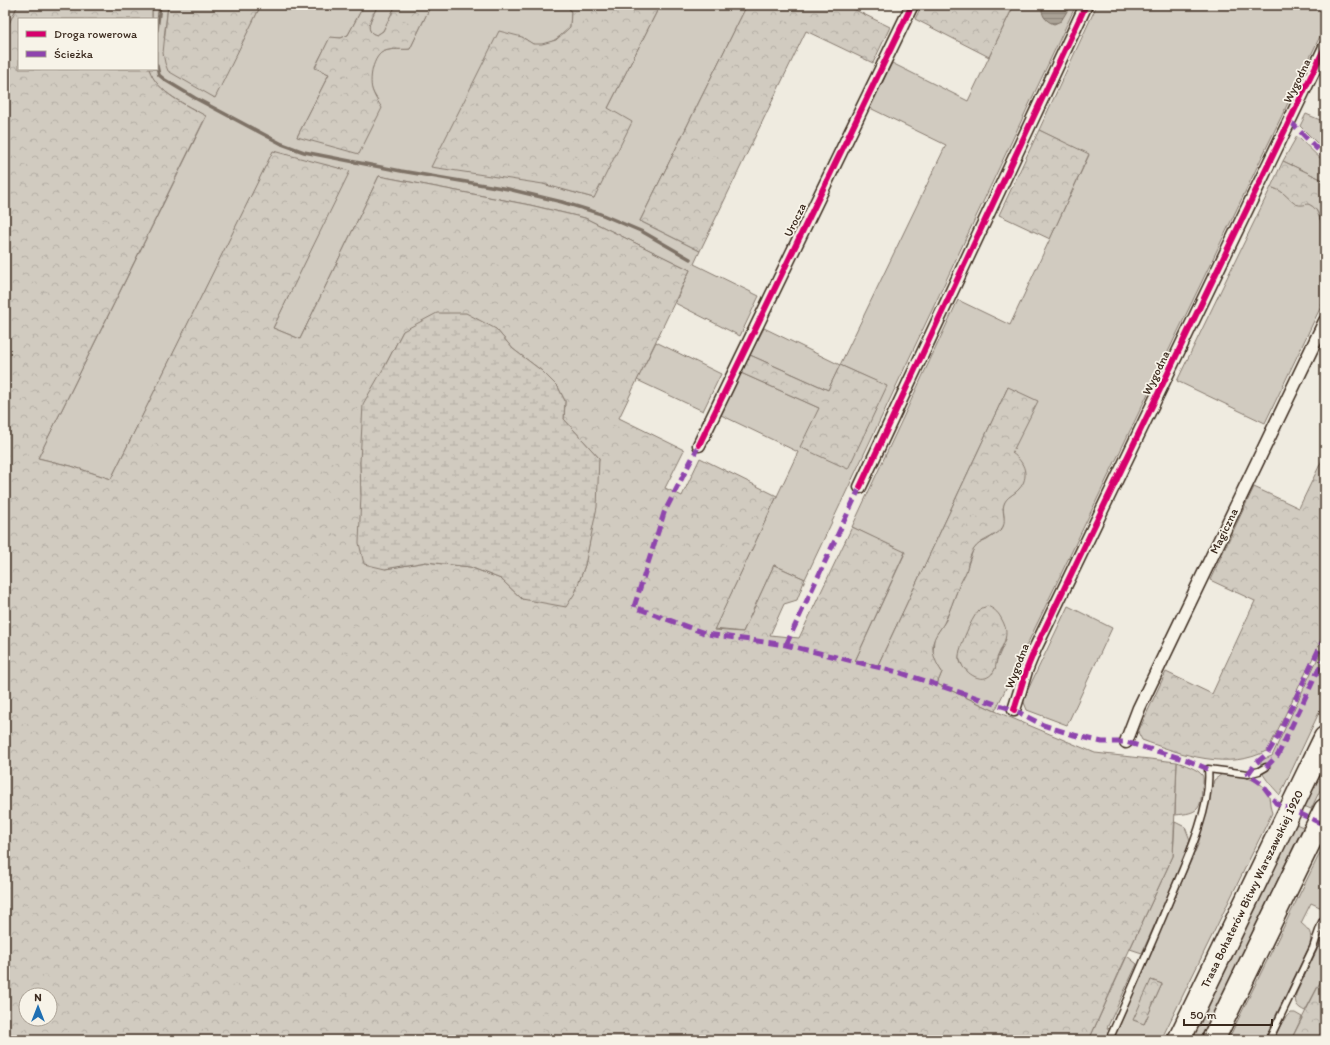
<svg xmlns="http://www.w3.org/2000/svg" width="1330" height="1045" viewBox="0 0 1330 1045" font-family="Itim,sans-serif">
	<defs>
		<pattern id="forest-crowns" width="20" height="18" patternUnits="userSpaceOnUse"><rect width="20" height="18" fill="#d1cbc0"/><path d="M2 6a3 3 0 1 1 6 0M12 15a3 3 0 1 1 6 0" fill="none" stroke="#b4aea5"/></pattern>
		<pattern id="wetland-marsh" width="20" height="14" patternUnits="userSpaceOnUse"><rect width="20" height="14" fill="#d1cbc0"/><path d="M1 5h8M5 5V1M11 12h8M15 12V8" fill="none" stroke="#b4aea5"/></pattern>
		<pattern id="water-rules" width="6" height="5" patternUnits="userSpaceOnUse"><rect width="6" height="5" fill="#aaa296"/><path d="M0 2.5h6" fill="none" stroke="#8c847a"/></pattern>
	</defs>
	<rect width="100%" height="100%" fill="#efebe0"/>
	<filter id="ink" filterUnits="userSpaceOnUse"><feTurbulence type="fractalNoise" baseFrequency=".025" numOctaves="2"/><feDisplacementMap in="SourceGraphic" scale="8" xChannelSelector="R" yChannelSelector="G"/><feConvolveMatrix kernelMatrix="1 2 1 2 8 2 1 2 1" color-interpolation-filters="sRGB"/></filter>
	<g filter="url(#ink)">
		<g fill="#d1cbc0" stroke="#867a6f" fill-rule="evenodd">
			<path d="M5 5H18L5 32Z"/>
			<path d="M152 5H168L164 38 214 98 261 5H364L348 35 341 38H330L315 67 329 74 297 137 378 100C375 96 372 92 371 86 369 76 373 54 385 51 393 48 402 50 410 49L431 5H568L571 12 570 27C561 36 548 48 533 44 530 43 525 39 522 37L543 184 594 198 608 108 660 5H747L640 221 700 251 694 264 759 296 740 336 675 303 690 270 585 218 530 205 379 176 300 339 273 328 349 171 273 152 111 479 71 466 38 458 206 117C186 103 157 94 149 69H157V19H152Z"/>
			<path d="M378 5H396L383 31 377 35C361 32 374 14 378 5Z"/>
			<path d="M1014 5H1076L805 579 774 565 743 632 714 629 798 452 721 415 741 373 819 408 886 386 840 365 828 390 750 355 764 328 840 365 946 145 870 108 892 63 968 101Z"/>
			<path d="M1097 5H1325V26L995 711 937 684 942 672 935 662 933 654 934 638 946 620 960 583 965 574 973 550 978 544 987 540 1001 530 1004 517 1003 506 1006 499 1017 491 1012 454 1008 387 878 665 855 661 905 553 852 527 958 300 1010 325 1089 155 1039 130ZM1006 639 997 660 995 668 992 674 961 664 959 658 960 650Z"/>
			<path d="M1306 114 1325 122V151L1300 126Z"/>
			<path d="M1297 136 1325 163V181L1283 161Z"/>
			<path d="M1271 187C1275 189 1280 190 1283 193 1292 200 1296 208 1308 203L1316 209 1323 227 1325 239V298L1265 423 1177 381Z"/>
			<path d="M656 342 721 374 703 411 637 380Z"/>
			<path d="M1068 606 1112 628 1067 725 1027 710 1023 700Z"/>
			<path d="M1325 643V700L1280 795C1274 788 1253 768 1263 760 1265 758 1270 757 1272 756Z"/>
			<path d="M1177 762C1183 764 1198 769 1202 775 1204 778 1203 784 1202 787 1201 810 1199 813 1175 815Z"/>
			<path d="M1325 763V780L1311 809 1304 806Z"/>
			<path d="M1222 774C1238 776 1264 777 1269 797 1270 802 1270 808 1272 813L1161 1040H1089L1127 956 1137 964 1107 1028 1116 1031 1198 845 1214 780ZM1151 980 1162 984 1144 1024Z"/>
			<path d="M1175 822 1185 827 1190 840 1183 861 1142 953 1130 949 1173 856Z"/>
			<path d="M1296 824 1303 827 1201 1040H1191Z"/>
			<path d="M1320 853 1325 855V907L1324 909 1311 903 1301 923C1310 931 1312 932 1310 945L1264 1040H1228Z"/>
			<path d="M1325 933V973L1305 1011C1297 1007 1294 1004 1296 994Z"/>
			<path d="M1290 1013H1295L1302 1017 1291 1040H1274C1278 1030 1282 1020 1290 1013Z"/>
		</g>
		<g fill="url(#forest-crowns)" stroke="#867a6f" fill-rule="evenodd">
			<path d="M18 5H152V19H19V69H149C157 93 186 105 206 116L38 458 71 466 111 479 273 151 350 171 273 328 300 339 379 176 530 205 585 218 690 270 619 418 684 450 665 488 682 496 700 458 777 496 714 630 743 632 774 565 805 579 797 600 784 604 770 635 799 638 852 527 905 552 855 661 878 665 1008 387 1038 401 1012 453C1025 462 1030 477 1019 489 1014 495 1007 496 1004 504 1001 513 1008 522 1001 530 993 538 980 540 974 549 969 556 968 565 966 572 964 577 961 581 959 586 954 598 950 611 944 623 940 630 934 636 933 644 932 655 936 663 942 672L937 684 995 711 1095 753 1177 762 1173 856 1121 968 1089 1040H5V32ZM496 329 513 349 542 371 558 387 565 401 564 419 599 458 590 539 585 565 575 593 522 599 501 579 470 567 426 562 385 569 361 494 360 462 386 364 403 331ZM26 995H50V1019H26Z"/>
			<path d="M168 5H261L215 98 168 71 165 63 163 53Z"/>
			<path d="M364 5H378C374 14 361 32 377 35L383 31 396 5H431L410 49C402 50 393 48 385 51 373 54 368 81 373 92 375 98 379 103 382 108L359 154 297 137 329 74 315 68 330 37 341 38 348 35Z"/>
			<path d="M568 5H660L608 108 632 122 594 198 543 184 431 167 499 31 522 37 533 44H542L556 40 570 27 571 12Z"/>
			<path d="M747 5H845L890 27 873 63 806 31 700 251 640 221Z"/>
			<path d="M922 5H998L1011 11 989 57 915 19Z"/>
			<path d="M1039 130 1089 154 1050 239 999 215Z"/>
			<path d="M1283 161 1325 181V239C1321 227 1322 209 1308 204 1294 208 1293 201 1283 193 1280 190 1275 189 1271 187Z"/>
			<path d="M750 355 828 390 840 365 887 386 848 469 800 447 819 408 741 373Z"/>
			<path d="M1325 454V633L1268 750C1229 772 1181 754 1142 740L1138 732 1166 672 1212 694 1255 601 1210 580 1254 487 1299 508Z"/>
			<path d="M987 606C993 608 998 612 1001 618 1011 635 1004 641 997 658 996 661 996 666 995 669 987 685 972 678 963 667 962 664 960 661 959 658 958 649 973 614 981 608 982 608 986 607 987 606Z"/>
			<path d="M1325 973V1040H1291Z"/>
			<path d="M1151 980 1162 984 1144 1024 1133 1020Z"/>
		</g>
		<path fill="url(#wetland-marsh)" stroke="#867a6f" d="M437 313H466L496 329 513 349 542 371 558 387 565 401 564 419 599 458 597 507 585 565 575 593 566 607 522 599 501 579 470 567 426 562 385 569 364 564 359 543 361 494 360 462 363 404 386 364 403 331Z"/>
		<path fill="url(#water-rules)" stroke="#7e7266" d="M1042 5H1068L1069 8 1061 21 1054 24C1045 21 1041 15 1042 5Z"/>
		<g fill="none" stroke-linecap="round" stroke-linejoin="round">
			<g stroke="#7e7266" stroke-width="3.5">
				<path d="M157 30 160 5"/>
				<path d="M157 66 159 75 165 80 195 98 282 144 304 152 401 171 508 189 562 202 598 213 643 232 690 259"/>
			</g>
			<defs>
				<g id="lane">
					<path d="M1109 1040C1129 995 1149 950 1168 904 1184 866 1212 809 1208 769L1248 774 1259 771 1266 767"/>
					<path d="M1269 1040 1313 948 1322 922"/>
				</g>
				<g id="street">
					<path d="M699 445 912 5"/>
					<path d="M860 487 1086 5"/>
					<path d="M1014 710 1026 671 1035 649 1325 47"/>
					<path d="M1126 742 1139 708 1325 321"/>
				</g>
				<g id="highway">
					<path d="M1179 1040 1325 738"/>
					<path d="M1213 1040 1325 810"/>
				</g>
			</defs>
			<use href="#lane" stroke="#3b2a1e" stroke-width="9"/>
			<use href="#street" stroke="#3b2a1e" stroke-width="15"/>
			<use href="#highway" stroke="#3b2a1e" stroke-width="25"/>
			<use href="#lane" stroke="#f7f3e8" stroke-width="6"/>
			<use href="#street" stroke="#f7f3e8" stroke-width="12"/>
			<use href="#highway" stroke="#f7f3e8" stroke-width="22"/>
			<g stroke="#8e44ad" stroke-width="5" stroke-dasharray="10 5" stroke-linecap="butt">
				<path d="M1290 121 1325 157"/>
				<path d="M699 445 664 513 634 607 707 634 786 645 898 672 1014 710 1043 725 1074 735 1102 742H1126L1187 760 1208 769"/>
				<path d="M1325 636 1277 738 1268 753 1256 763 1248 774 1261 783 1276 803 1325 825"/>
				<path d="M786 645 860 487"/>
				<path d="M1266 767 1278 755 1325 656"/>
				<path d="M1322 922 1325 915"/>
			</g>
			<defs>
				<g id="cycleway">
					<path d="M699 445 912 5"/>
					<path d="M860 487 1086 5"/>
					<path d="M1014 710 1026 671 1035 649 1325 47"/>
				</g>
			</defs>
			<use href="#cycleway" stroke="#f7f3e8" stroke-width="8"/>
			<use href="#cycleway" stroke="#d6006c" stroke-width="6"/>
		</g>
	</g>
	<g text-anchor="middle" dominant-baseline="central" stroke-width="3.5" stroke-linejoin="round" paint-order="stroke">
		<g font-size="12" fill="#3b2a1e" stroke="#f7f3e8">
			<text transform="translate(1297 81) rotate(-64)">Wygodna</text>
			<text transform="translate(795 220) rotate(-64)">Urocza</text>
			<text transform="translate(1156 373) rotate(-64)">Wygodna</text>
			<text transform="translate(1224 531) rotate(-64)">Magiczna</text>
			<text transform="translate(1017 666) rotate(-69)">Wygodna</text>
			<text transform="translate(1252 889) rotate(-64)">Trasa Bohaterów Bitwy Warszawskiej 1920</text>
		</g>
	</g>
	<rect width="1330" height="1045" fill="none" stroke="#f7f3e8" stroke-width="20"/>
	<rect x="10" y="10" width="1310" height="1025" fill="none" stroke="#3b2a1e" stroke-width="1.5" filter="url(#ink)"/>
	<rect x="18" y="18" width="140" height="52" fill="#f7f3e8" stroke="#aca397"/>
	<rect x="26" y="31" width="20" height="6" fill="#d6006c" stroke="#aca397"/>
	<text x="54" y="38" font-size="12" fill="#3b2a1e">Droga rowerowa</text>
	<rect x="26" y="51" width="20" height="6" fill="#8e44ad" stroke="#aca397"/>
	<text x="54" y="58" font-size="12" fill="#3b2a1e">Ścieżka</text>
	<g transform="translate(38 1007)"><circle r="19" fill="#f7f3e8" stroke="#aca397"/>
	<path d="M0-3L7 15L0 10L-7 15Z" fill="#1f6fb2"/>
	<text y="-6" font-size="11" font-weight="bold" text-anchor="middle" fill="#3b2a1e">N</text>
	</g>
	<path d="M1184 1019v6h88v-6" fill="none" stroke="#3b2a1e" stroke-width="2"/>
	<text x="1190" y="1019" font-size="12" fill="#3b2a1e" stroke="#f7f3e8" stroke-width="3" paint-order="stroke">50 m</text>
</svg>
